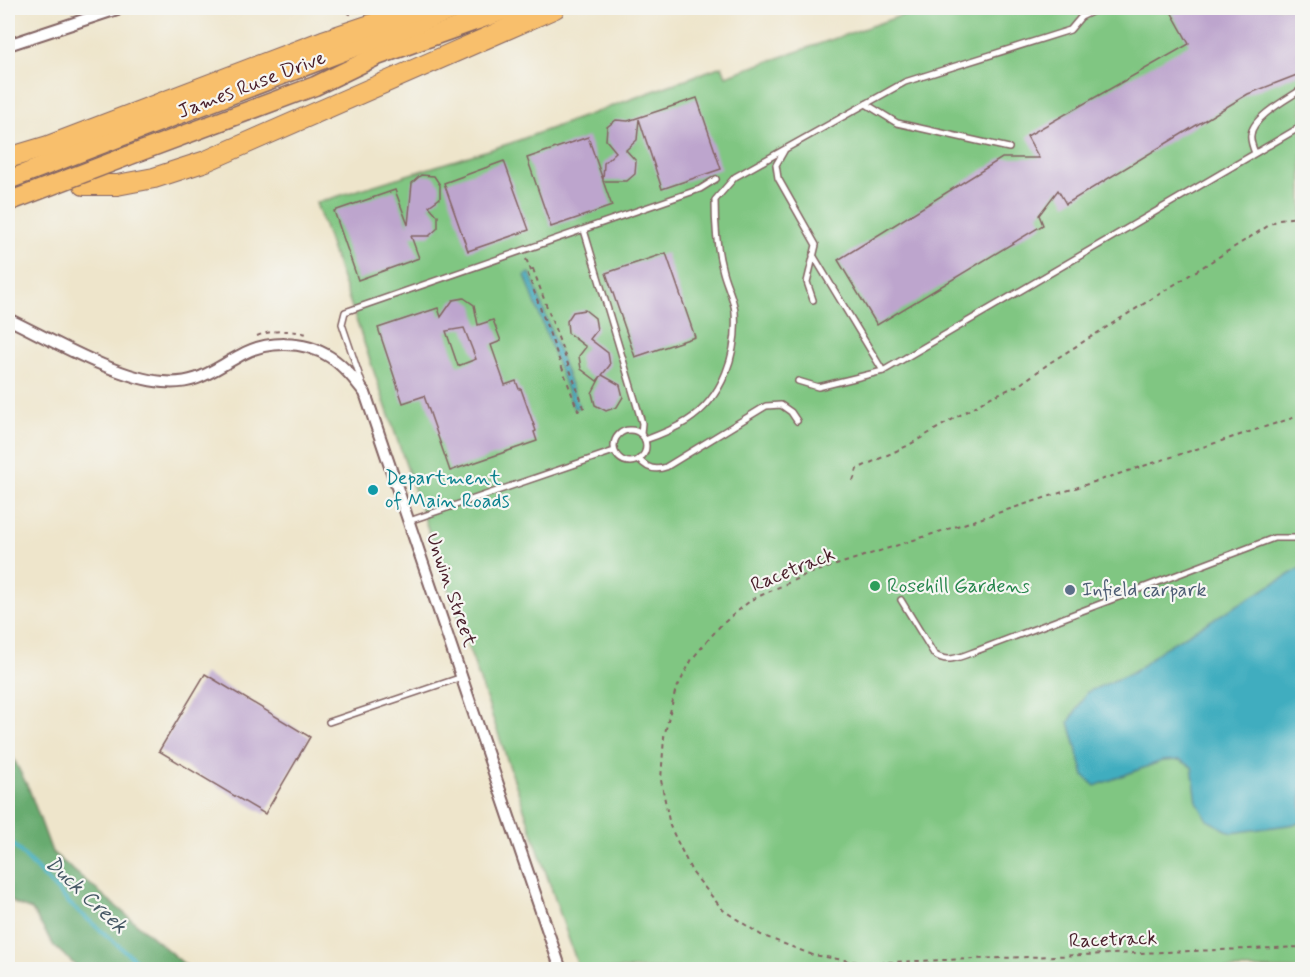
<svg xmlns="http://www.w3.org/2000/svg" width="1310" height="977" viewBox="0 0 1310 977" font-family="Mynerve,sans-serif">
	<rect width="100%" height="100%" fill="#f6f6f2"/>
	<filter id="ink" filterUnits="userSpaceOnUse"><feTurbulence type="fractalNoise" baseFrequency=".0167" numOctaves="2"/><feDisplacementMap in="SourceGraphic" scale="12" xChannelSelector="R" yChannelSelector="G"/><feConvolveMatrix kernelMatrix="1 2 1 2 8 2 1 2 1" color-interpolation-filters="sRGB"/></filter>
	<filter id="wash" filterUnits="userSpaceOnUse"><feTurbulence type="fractalNoise" baseFrequency=".008" numOctaves="4" result="noise"/><feDisplacementMap in="SourceGraphic" scale="24" xChannelSelector="R" yChannelSelector="G"/><feGaussianBlur stdDeviation="1.35" result="paint"/><feColorMatrix in="noise" values="0 0 0 0 0 0 0 0 0 0 0 0 0 0 0 0 0 1.4 0 .05"/><feComposite in="paint" operator="in"/></filter>
	<g filter="url(#wash)">
		<rect width="100%" height="100%" fill="#eee5cb"/>
		<path fill="#80c682" stroke="#657256" stroke-width="1.5" d="M923 8H1302V969H579L316 203 511 143 722 66 726 76Z"/>
		<path fill="#68ab70" stroke="#59654e" stroke-width="1.5" d="M8 748 29 789 52 852 190 969H75V965L54 946 32 910 16 904 8 897Z"/>
		<g fill="#41adbf" stroke="#466675" stroke-width="1.5">
			<path d="M530 273 579 407 574 409 525 275Z"/>
			<path d="M1302 567V823L1232 833 1207 820 1197 802 1192 767 1180 760 1162 761 1095 786 1084 776 1069 722 1087 692 1134 672 1164 648Z"/>
		</g>
		<g fill="none" stroke-linecap="round" stroke-linejoin="round">
			<path stroke="#41adbf" stroke-width="4" d="M8 839 71 905 147 970"/>
		</g>
		<g id="blocks">
			<g fill="#bda5cd" fill-rule="evenodd">
				<path d="M1169 8H1302V73L1248 94 1066 204 1058 190 1039 215 1043 225 877 325 838 260 1002 158H1039L1027 136 1189 44Z"/>
				<path d="M697 98 721 169 662 189 639 119 637 140 626 150 636 161 635 174 627 181H603L612 206 551 227 527 158 588 137 603 180 604 163 616 152 606 140 607 127 616 120 628 121Z"/>
				<path d="M504 161 529 230 468 251 444 183Z"/>
				<path d="M421 175 434 176 440 185V198L429 206 438 216V228L429 236H411L419 258 358 280 334 211 395 190 408 225 412 183Z"/>
				<path d="M666 253 695 337 635 357 606 273Z"/>
				<path d="M464 298 474 305 478 325 493 320 501 341 491 345 505 385 516 381 519 389H521L536 431 534 432 537 441 450 471 424 396 403 403 378 328 438 308 441 317 453 300ZM464 328 476 359 458 366 446 331Z"/>
				<path d="M585 310 595 318 597 330 590 339 608 353 610 365 602 375 620 385 623 397 617 407 606 411 595 405 592 393 601 376 597 381 581 369 579 356 586 347 568 333 567 321 573 312Z"/>
				<path d="M205 674 310 737 265 814 159 751Z"/>
			</g>
		</g>
	</g>
	<g filter="url(#ink)">
		<use href="#blocks" fill-opacity="0" stroke="#836463" stroke-width="1.5"/>
		<g fill="none" stroke-linecap="round" stroke-linejoin="round">
			<defs>
				<g id="service">
					<path d="M866 104 897 123 1009 148"/>
					<path d="M784 151 776 165 778 178 816 245 807 282 813 300"/>
					<path d="M1255 153C1253 148 1250 140 1251 135 1252 117 1289 98 1302 89"/>
					<path d="M584 230 642 423 641 434"/>
					<path d="M813 255 883 371 1302 126"/>
					<path d="M798 381 818 387 883 371"/>
					<path d="M363 386 342 324 345 312 700 189 716 179"/>
					<circle cx="630" cy="446" r="16"/>
					<path d="M645 440C659 435 674 429 687 421 723 398 738 353 735 312 734 298 725 283 722 268 716 245 715 223 715 200L735 177 905 82 1070 30 1081 17 1100 8"/>
					<path d="M639 459C646 468 655 471 666 467L766 406 781 405 791 412 797 421"/>
					<path d="M409 521 614 451"/>
					<path d="M901 600 934 654C948 665 964 655 979 650L1274 538H1302"/>
					<path d="M329 722 462 677"/>
				</g>
				<g id="minor">
					<path d="M8 45 120 8"/>
					<path d="M8 319C50 339 118 379 163 382 197 385 211 371 239 356 266 340 304 340 330 357 344 366 355 380 365 393L561 970"/>
				</g>
				<g id="primary">
					<path d="M128 156 315 86 377 56 511 8"/>
					<path d="M8 180 457 8"/>
				</g>
				<g id="motorway">
					<path d="M8 158 48 146 323 41 421 8"/>
					<path d="M84 185H117L154 178 206 161 555 8"/>
				</g>
			</defs>
			<use href="#service" stroke="#836463" stroke-width="8"/>
			<use href="#minor" stroke="#836463" stroke-width="14"/>
			<use href="#primary" stroke="#836463" stroke-width="21"/>
			<use href="#motorway" stroke="#836463" stroke-width="22"/>
			<g stroke="#836463" stroke-width="2" stroke-dasharray="4.5 4.5" stroke-linecap="butt">
				<path d="M339 8 352 15"/>
				<path d="M354 8 357 13"/>
				<path d="M526 259 531 270"/>
				<path d="M533 269 584 408 578 411 527 272Z"/>
				<path d="M257 336C273 329 294 330 310 335"/>
				<path d="M1302 415 805 575 751 600 720 626 692 659 675 692 664 737 661 780 670 826 692 872 723 910 761 935 813 955 863 963 1302 947"/>
				<path d="M853 481 857 469 907 446 991 397 1019 385 1051 362 1279 219 1302 217"/>
			</g>
			<use href="#service" stroke="#fff" stroke-width="5"/>
			<use href="#minor" stroke="#fff" stroke-width="10"/>
			<use href="#primary" stroke="#f8bf6c" stroke-width="18"/>
			<use href="#motorway" stroke="#f8bf6c" stroke-width="20"/>
			<defs>
				<path id="primary-bridge" d="M8 202 128 156"/>
			</defs>
			<use href="#primary-bridge" stroke="#836463" stroke-width="21" stroke-linecap="butt"/>
			<use href="#primary-bridge" stroke="#f8bf6c" stroke-width="18"/>
		</g>
	</g>
	<circle fill="#0f9aa8" stroke="#f6f6f2" stroke-width="2" cx="373" cy="490" r="6"/>
	<circle fill="#2e9e5b" stroke="#f6f6f2" stroke-width="2" cx="875" cy="586" r="6"/>
	<circle fill="#5c6f8a" stroke="#f6f6f2" stroke-width="2" cx="1070" cy="590" r="6"/>
	<g text-anchor="middle" dominant-baseline="central" stroke-width="4.5" stroke-linejoin="round" paint-order="stroke">
		<g font-size="20" fill="#4a1f2b" stroke="#f6f6f2">
			<text transform="translate(252 85) rotate(-21)">James Ruse Drive</text>
			<text transform="translate(793 570) rotate(-22)">Racetrack</text>
			<text transform="translate(451 590) rotate(71)">Unwin Street</text>
			<text transform="translate(1113 940) rotate(-2)">Racetrack</text>
		</g>
		<g font-size="20" fill="#0d838f" stroke="#f6f6f2" text-anchor="start">
			<text x="385" y="478">Department<tspan x="385" dy="23">of Main Roads</tspan></text>
		</g>
		<g font-size="20" fill="#27864d" stroke="#f6f6f2" text-anchor="start">
			<text x="887" y="586">Rosehill Gardens</text>
		</g>
		<g font-size="20" fill="#4e5e75" stroke="#f6f6f2" text-anchor="start">
			<text x="1082" y="590">Infield carpark</text>
		</g>
		<g font-size="21" font-style="italic" fill="#465866" stroke="#f6f6f2">
			<text transform="translate(86 895) rotate(43)">Duck Creek</text>
		</g>
	</g>
	<rect width="1310" height="977" fill="none" stroke="#f6f6f2" stroke-width="30"/>
</svg>
